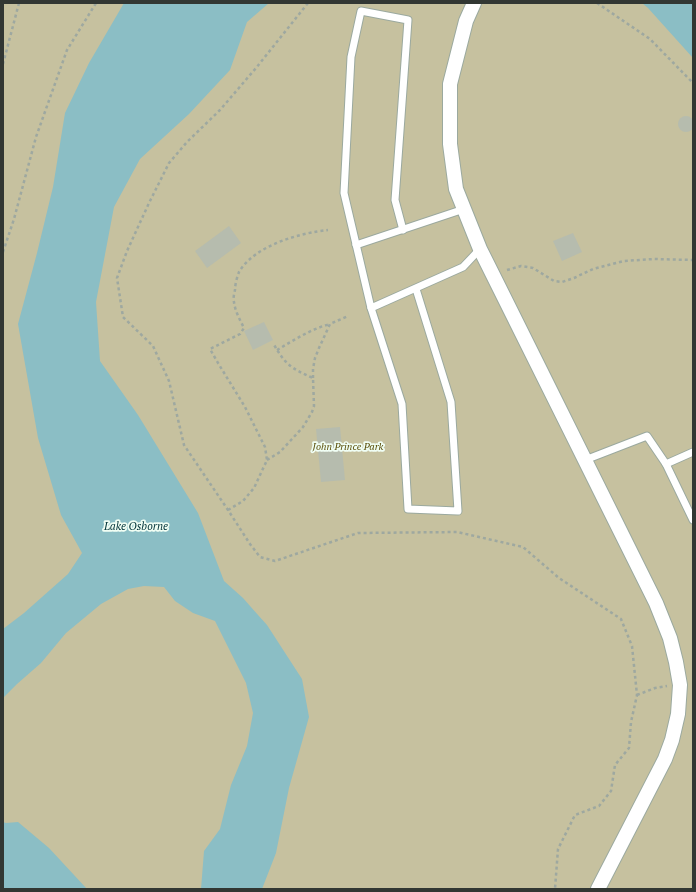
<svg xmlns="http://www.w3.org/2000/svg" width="696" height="892" viewBox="0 0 696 892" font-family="'PT Serif',serif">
	<rect width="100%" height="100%" fill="#e3f1e6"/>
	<rect fill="#c6c19f" x="3" y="3" width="690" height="886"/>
	<g fill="#8bbec5">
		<path d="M124 3H269L247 22 230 70 189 114 140 159 114 207 96 302 100 361 138 415 198 513 224 581 243 598 267 625 302 679 309 717 289 788 276 853 262 889H201L204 851 220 829 231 785 247 746 253 713 246 683 215 621 193 613 175 601 164 587 144 586 128 589 101 604 66 633 41 663 17 684 3 698V629L24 613 68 574 82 553 61 515 38 438 18 324 37 253 53 187 65 113 89 63Z"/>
		<path d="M642 3H693V58L648 8Z"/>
		<path d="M3 822 6 823 18 822 49 848 87 889H3Z"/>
	</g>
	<g fill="#b6bcae">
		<circle cx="686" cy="124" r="8"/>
		<path d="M229 226 241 243 207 268 195 251Z"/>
		<path d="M573 233 582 252 562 261 553 241Z"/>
		<path d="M264 322 273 340 253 350 244 331Z"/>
		<path d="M340 427 345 480 321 482 316 429Z"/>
	</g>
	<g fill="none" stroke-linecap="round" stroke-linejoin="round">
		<defs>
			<g id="service">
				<path d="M403 230 395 200 408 20 361 11 351 57 344 193 371 308 463 267 480 249"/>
				<path d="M356 245 464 209"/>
				<path d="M371 308 402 404 408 509 458 511 451 402 416 289"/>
				<path d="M585 460 647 436 666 464 693 452"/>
				<path d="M666 464 693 520"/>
			</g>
			<path id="minor" d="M474 3 466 21 450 84V144L456 189 480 249 656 603 670 638 676 662 680 685 678 714 672 740 665 759 598 889"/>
		</defs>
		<use href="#service" stroke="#9ba99f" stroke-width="9"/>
		<use href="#minor" stroke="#9ba99f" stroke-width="16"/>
		<g stroke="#9ea8a0" stroke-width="2.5" stroke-dasharray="3 3" stroke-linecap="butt">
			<path d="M308 3 256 68 220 110 187 142 169 163 149 203 127 251 117 278 123 317 153 346 169 381 184 445 228 510 250 544 260 557 275 561 358 533 457 532 523 547 559 578 621 619 632 646 637 695 631 722 629 748 615 765 611 791 599 806 575 815 558 849 555 889"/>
			<path d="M597 3 650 39 693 83"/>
			<path d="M3 64 19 3"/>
			<path d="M3 252 14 219 36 137 67 50 96 3"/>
			<path d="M507 270 521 266 533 268 554 281 562 282 574 278 593 269 624 261 654 259 693 260"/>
			<path d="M277 350C294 340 311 329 330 324"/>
			<path d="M313 378V369L315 358 319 348 330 324 348 316"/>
			<path d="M267 460 280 452 292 439 303 427 312 412 314 406 313 378C290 368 285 364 273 343"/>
			<path d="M228 510 243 501 254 488 267 460 265 447 245 407 218 363 210 349 240 334 244 328C240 320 235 311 234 302 233 299 234 294 235 290 235 285 237 277 239 272 255 245 300 233 328 230"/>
			<path d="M637 695 655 688 667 686"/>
		</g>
		<use href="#service" stroke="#fff" stroke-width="7"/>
		<use href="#minor" stroke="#fff" stroke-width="14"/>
	</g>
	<g text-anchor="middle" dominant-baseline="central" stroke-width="3.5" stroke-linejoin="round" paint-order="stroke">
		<g font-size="10" font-style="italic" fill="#5b500b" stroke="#f0fef4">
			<text x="348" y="446">John Prince Park</text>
		</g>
		<g font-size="11" font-style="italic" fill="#003338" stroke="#f0fef4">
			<text x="136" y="526">Lake Osborne</text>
		</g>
	</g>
	<rect width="696" height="892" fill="none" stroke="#323733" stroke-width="8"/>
</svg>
